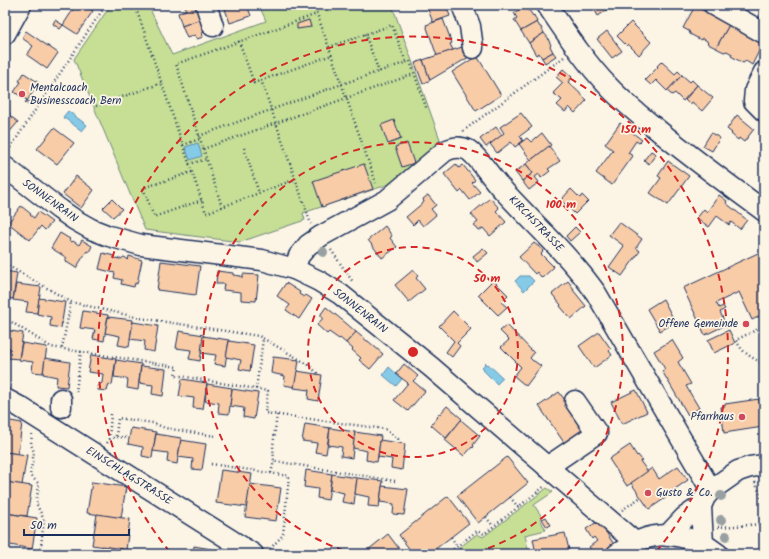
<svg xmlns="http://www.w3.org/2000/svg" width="769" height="559" viewBox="0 0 769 559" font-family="Kalam,sans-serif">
	<rect width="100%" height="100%" fill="#fcf5e5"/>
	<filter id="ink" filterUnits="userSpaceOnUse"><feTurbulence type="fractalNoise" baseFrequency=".025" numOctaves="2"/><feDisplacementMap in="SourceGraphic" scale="8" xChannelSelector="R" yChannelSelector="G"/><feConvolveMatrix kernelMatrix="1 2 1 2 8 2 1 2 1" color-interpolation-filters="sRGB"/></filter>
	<g filter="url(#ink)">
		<g fill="#c6df95" stroke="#70877a">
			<path d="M112 5H148L172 55 266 21 259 5H392L442 145 396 182 303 213 305 220 240 242 145 230 74 59 106 12Z"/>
			<path d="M547 488 553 492 534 505 542 517 540 519 546 530 525 535 529 554H459V548L477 534 483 537Z"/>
		</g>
		<g fill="#85cae7" stroke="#5b8cb0">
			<path d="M68 111 87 125 82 131 63 117Z"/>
			<path d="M198 143 202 156 190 160 185 147Z"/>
			<path d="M520 276H529L534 281 524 291 515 281Z"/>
			<path d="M486 363 487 365 488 364 503 378 497 384 483 370 484 369 482 367Z"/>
			<path d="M389 367 402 379 396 386 383 375Z"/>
		</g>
		<g fill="#f9cca8" stroke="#1b2f5e">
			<path d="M76 5H83L93 11 77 34 63 25 60 29 53 24 55 20 63 25Z"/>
			<path d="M187 5H192L193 7 199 5 206 17 182 26 178 13 186 10 185 6Z"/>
			<path d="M235 5H247L251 16 230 23 225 9Z"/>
			<path d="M426 5H446L450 16 433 22Z"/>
			<path d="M592 5H612L613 6 598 16Z"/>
			<path d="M525 6 528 11 529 10 533 16 534 15 537 22 521 31 514 20 517 18 514 13Z"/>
			<path d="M695 6 729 25 716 48 708 44 707 41 702 38 701 40 690 34 689 31 683 28Z"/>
			<path d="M206 17 210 30 202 33 203 37 197 39 195 35 187 38 182 26Z"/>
			<path d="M443 19 452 43 450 44 453 50 437 56 426 25Z"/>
			<path d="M309 20 311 27 297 29V24Z"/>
			<path d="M537 22 540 27H541L544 33 529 43 521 31Z"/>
			<path d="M631 22 651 42 639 55 628 44 627 46 617 36Z"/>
			<path d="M729 25 763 43 752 65 746 61 743 63 731 56 732 54 727 51 724 52 716 48Z"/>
			<path d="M26 31 58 53 47 69 27 55 33 46 22 38Z"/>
			<path d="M607 31 622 51 612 58 597 39Z"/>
			<path d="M544 33 549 39H548L551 45 550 46 553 52 542 58 539 53 536 55 529 43Z"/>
			<path d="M462 47 469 57 430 80 423 60Z"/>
			<path d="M553 52 556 56 545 63 542 58Z"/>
			<path d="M477 56 501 95 476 111 452 72Z"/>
			<path d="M423 60 430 80 423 84 415 63Z"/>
			<path d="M661 62 662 63V62L675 74 678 71 682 75 667 91 656 80 651 85 645 80 658 67 657 66Z"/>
			<path d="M563 69 572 77 568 82 587 100 575 113 569 107 565 112 557 105 562 100 553 93 563 83 556 77Z"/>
			<path d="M24 73 39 83 27 101 31 103 29 105 25 103 27 100 14 92 21 82 19 81Z"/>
			<path d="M682 75 690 82 692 80 697 85 683 101 675 93 672 95 667 91Z"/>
			<path d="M697 85 713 98 702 111 692 102 690 105 685 100Z"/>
			<path d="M6 109 9 111 10 114 9 115 18 122 7 135 5 134V110Z"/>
			<path d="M521 113 532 127 520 136 523 141 515 147 511 142 497 153 490 144 504 133 500 127Z"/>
			<path d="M737 115 754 129 744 142 739 138 738 140 731 134 732 133 727 129Z"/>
			<path d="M394 120 401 139 388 144 381 125Z"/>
			<path d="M620 123 642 140 639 143 636 141 628 153 633 156 612 185 596 173 613 150 605 144Z"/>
			<path d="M496 127 502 135 486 147 480 139Z"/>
			<path d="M54 128 74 143 57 164 37 149Z"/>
			<path d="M542 133 551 145 531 160 519 144 527 138 531 142Z"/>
			<path d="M711 133 720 138 712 151 703 146Z"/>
			<path d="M407 143 414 163 402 167 395 147Z"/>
			<path d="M549 146 560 161 548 169 550 171 541 178 539 174 535 177 539 182 529 190 522 181 533 173 526 164Z"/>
			<path d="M651 151 656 154 649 164 644 160Z"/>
			<path d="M668 161 689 176 668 205 650 193 661 178 658 176Z"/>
			<path d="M364 164 373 189 322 207 313 181Z"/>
			<path d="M456 164 459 168 463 165 475 180 472 183 480 192 470 200 462 190 459 193 444 174Z"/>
			<path d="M526 164 533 173 522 181 515 172Z"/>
			<path d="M76 176 94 190 81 208 63 194Z"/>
			<path d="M571 189 580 198 582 195 588 201 575 214 561 200Z"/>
			<path d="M428 195 436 205 431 209 436 215 423 226 418 220 413 225 406 217 424 202 423 199Z"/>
			<path d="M719 195 727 201 726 203 747 220 740 229 731 222 729 225 717 216 709 227 697 218 704 209 707 212Z"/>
			<path d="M490 198 499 208 496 211 506 222 490 236 483 228 479 231 474 225 478 222 471 214Z"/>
			<path d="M112 199 122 209 113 217 103 208Z"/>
			<path d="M21 206 31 214 30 215 34 218 38 212 52 222 45 230 41 226 30 240 8 223Z"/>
			<path d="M619 222 642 239 636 248 640 251 622 276 609 267 624 246 609 235Z"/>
			<path d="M385 226 392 236 390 238 397 247 382 258 368 240Z"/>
			<path d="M575 227 580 232 570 241 566 236Z"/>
			<path d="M60 233 70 239 69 240 72 242 73 241 79 245 82 240 92 246 89 252 87 251 76 268 65 261 67 258 51 248Z"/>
			<path d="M534 243 543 250 542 251 543 252 541 254 554 267 542 278 537 272 535 274 519 257Z"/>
			<path d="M483 248 488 253 477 262 473 256Z"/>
			<path d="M103 253 114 256V258L121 259 124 257 126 258 128 260 129 256 142 260 137 284 135 283 134 287 121 284 122 280 114 278 115 273 99 269Z"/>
			<path d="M758 253 764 267V314L752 320 739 292 716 303 719 308 723 306 725 309 720 312 726 325 705 335 683 288Z"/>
			<path d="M161 261 200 266 196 295 157 290Z"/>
			<path d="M413 270 418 276 416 278 425 289 409 302 395 285Z"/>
			<path d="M5 271 17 273 13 299 5 298Z"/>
			<path d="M217 271 233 273V275L241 276V277H243V274L259 275 256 301 241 300V292L223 290 224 284H216Z"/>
			<path d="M493 280 508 295 501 302 507 307 498 315 478 295Z"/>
			<path d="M568 281 574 289 573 290 586 306 571 319 560 306 561 305 552 294Z"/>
			<path d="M286 283 300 292 299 294 304 297 306 295 312 299 299 319 286 310 290 305 277 296Z"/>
			<path d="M16 284 41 287 37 313 26 312 28 302 13 300Z"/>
			<path d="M39 298 65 302 61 328 50 326 51 317 37 314Z"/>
			<path d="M663 299 673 318 669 320 671 325 660 331 647 309Z"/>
			<path d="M326 307 347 324 356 332 346 343 340 338 339 339 329 332 327 334 317 325 323 318 321 316V314Z"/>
			<path d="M83 311 108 315 104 341 93 339 95 330 80 328Z"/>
			<path d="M453 311 471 329 457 343 460 346 452 357 446 352 454 341 439 326Z"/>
			<path d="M108 317 133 320 129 347 118 345 120 336 105 333Z"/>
			<path d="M133 322 158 326 154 352 144 350 145 341 130 339Z"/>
			<path d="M507 325 534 353 530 358 533 361H534L541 366 526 386 514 376 521 367 501 347 509 340 500 331Z"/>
			<path d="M5 330 23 333 19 359 8 358 10 348H5Z"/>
			<path d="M729 330 735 343 714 353 708 340Z"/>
			<path d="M179 331 204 335 200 361 189 359 191 350 176 348Z"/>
			<path d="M356 332 367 341H368L383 354 370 369 359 360 361 358 352 350 353 349 346 343Z"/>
			<path d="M599 332 611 349 609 351 612 355 594 368 579 346Z"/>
			<path d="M203 336 229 340 225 366 214 364 216 355 201 353Z"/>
			<path d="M672 340 683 358 678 362 691 384 686 386 699 408 688 415 662 371 665 369 654 351Z"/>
			<path d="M229 341 254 345 250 371 239 369 241 360 226 357Z"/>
			<path d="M22 343 47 347 43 373 32 372 33 362 19 360Z"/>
			<path d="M91 355 116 359 112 385 109 384 107 391 98 390 97 386 102 383 103 374 88 372Z"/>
			<path d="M273 357 299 360 295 387 284 385 285 376 271 373Z"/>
			<path d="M45 358 70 362 67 387 56 386 57 377 43 374Z"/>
			<path d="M116 360 141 364 138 390 127 388 128 379 114 377Z"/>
			<path d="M404 364 418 376 413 381 425 391 408 411 394 400 408 383 396 374Z"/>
			<path d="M141 366 166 369 163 396 152 394 153 385 139 383Z"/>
			<path d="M297 371 322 375 318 401 308 399 309 390 294 388Z"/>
			<path d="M182 379 207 383 203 409 193 408 194 398 179 396Z"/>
			<path d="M207 384 232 388 229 414 218 413 219 403 205 401Z"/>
			<path d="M232 389 258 393 254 419 243 417 244 408 230 406Z"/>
			<path d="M636 390 647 412 622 424 611 402Z"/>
			<path d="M559 392 586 429 565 444 539 406Z"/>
			<path d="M759 399 763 427 724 433 721 407 725 406V404Z"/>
			<path d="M447 406 462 419 446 438 431 425 438 417 437 416 439 414H440Z"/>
			<path d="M5 420 22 423 18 454 5 452Z"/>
			<path d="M461 420 480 436 473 445 474 446 473 448 472 447 464 456 445 440Z"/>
			<path d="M305 424 330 428 326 454 315 452 317 443 302 441Z"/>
			<path d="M131 428 156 432 152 458 142 456 143 447 128 444Z"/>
			<path d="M330 428 355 432 352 458 341 456 342 447 328 445Z"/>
			<path d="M355 432 381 436 377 462 366 460 367 451 353 448Z"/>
			<path d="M156 434 181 438 177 464 167 462 168 453 153 451Z"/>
			<path d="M181 440 206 444 202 470 192 469 193 459 178 457Z"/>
			<path d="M380 440 405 444 402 470 391 468 392 459 378 457Z"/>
			<path d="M630 445 637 456 638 455 642 460 640 461 648 472 627 486 609 459Z"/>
			<path d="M5 452 27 455 22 485 5 482Z"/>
			<path d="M507 457 528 483 478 523 457 496Z"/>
			<path d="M678 466 688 480 669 493 670 495 649 509 631 483 652 468 659 479Z"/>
			<path d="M221 470 252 474 247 507 216 503Z"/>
			<path d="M306 470 332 474 328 500 317 498 318 489 304 487Z"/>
			<path d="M332 474 357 478 354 504 342 502 344 493 330 490Z"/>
			<path d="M357 478 383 481 379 507 368 506 369 497 355 494Z"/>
			<path d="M5 482 32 486 27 516 5 513Z"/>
			<path d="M92 482 126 487 121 518 87 513Z"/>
			<path d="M250 484 281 488 276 521 245 517Z"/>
			<path d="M382 486 408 489 404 515 393 514 394 504 380 502Z"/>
			<path d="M448 496 469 523 429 554H413L399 535Z"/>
			<path d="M5 513 37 518 32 549 5 544Z"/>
			<path d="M97 514 130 519 126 550 92 545Z"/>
			<path d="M546 517 551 525 547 527 542 519Z"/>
			<path d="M597 522 604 529 615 546 604 554H594L589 547 597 541 594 537 592 539 586 529Z"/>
			<path d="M565 533 570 554H536L533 539Z"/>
			<path d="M388 534 403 554H363Z"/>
			<path d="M102 546 135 551V554H100Z"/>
			<path d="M194 546 228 552 227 554H193Z"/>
		</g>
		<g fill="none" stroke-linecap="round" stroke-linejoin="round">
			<defs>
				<g id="minor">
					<path d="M206 5 213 26"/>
					<path d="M462 5 470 26 473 48"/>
					<path d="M547 5C566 33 585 62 609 87 624 103 642 117 659 131 692 158 726 183 760 208L764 211"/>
					<path d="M714 5 764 33"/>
					<path d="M5 34 21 5"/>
					<path d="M764 72 755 90 754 101 764 111"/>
					<path d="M5 167 59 209 75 220 91 229 109 236 141 245 262 260 294 269 319 281 340 294 431 367 636 543"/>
					<path d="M294 269 299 256 308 245 321 236 387 200 445 151C453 147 460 146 468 150 479 157 492 179 502 189 534 224 569 255 596 293L711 490"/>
					<path d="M5 399 20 407 253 554"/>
					<path d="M61 399V407"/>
					<path d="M547 467 597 433 575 401"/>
					<path d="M667 536 685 517 701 506"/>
					<path d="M703 544 701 506 705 497 711 490 738 471 750 467 764 465"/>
					<path d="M617 554C625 549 633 544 641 540 667 530 697 537 718 554"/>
				</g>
			</defs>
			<use href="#minor" stroke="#1b2f5e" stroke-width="23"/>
			<g stroke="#1b2f5e" stroke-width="2.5" stroke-dasharray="1 3" stroke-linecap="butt">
				<path d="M135 5 206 213 296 179"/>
				<path d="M314 5 376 183"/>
				<path d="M265 6 266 5"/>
				<path d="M365 34 379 72"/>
				<path d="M239 41 254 83 332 55"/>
				<path d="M329 47 392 25 406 62"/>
				<path d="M261 80 311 224"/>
				<path d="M96 106 162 83"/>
				<path d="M463 131 564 57"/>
				<path d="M199 136 342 84 410 61 427 110"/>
				<path d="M183 145 200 139"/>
				<path d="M244 148 259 193"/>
				<path d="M203 149 414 74"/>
				<path d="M8 151 101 12 107 5"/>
				<path d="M189 164 207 159"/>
				<path d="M192 172 143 188 154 217 202 200"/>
				<path d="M222 207 176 64 317 14"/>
				<path d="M331 250 353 282"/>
				<path d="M5 264 71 302 140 318 259 336 309 365 318 374"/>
				<path d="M5 318 51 347 177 367 175 375 268 391 265 413 385 429 398 439V443"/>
				<path d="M764 326 736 340C743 354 751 357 764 364"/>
				<path d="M62 348 71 302"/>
				<path d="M256 389 263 339"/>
				<path d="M76 392 81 351"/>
				<path d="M277 415 273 446 274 461 395 481"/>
				<path d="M32 434 31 444 34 452 30 475 39 484 36 503 44 520 40 554"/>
				<path d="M116 436 118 418 153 423 165 428 215 436"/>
				<path d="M109 439 111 414"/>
				<path d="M107 443C112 435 120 437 129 438"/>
				<path d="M211 464 289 476 283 535 268 551"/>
				<path d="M271 473 274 461"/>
				<path d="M755 482 764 504"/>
				<path d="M510 497 518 507"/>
				<path d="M622 510 641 497"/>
				<path d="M486 517 493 526"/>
				<path d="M718 527 764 524"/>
				<path d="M451 537 457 546"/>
				<path d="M447 554 477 531 484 534 545 486"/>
			</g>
			<use href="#minor" stroke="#fcf5e5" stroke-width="20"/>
		</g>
		<g fill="#98a0a2">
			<circle cx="323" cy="252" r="5"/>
			<circle cx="721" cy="496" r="5"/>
			<circle cx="721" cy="520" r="5"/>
			<circle cx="726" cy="536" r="5"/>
		</g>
	</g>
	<g fill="none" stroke="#d62828" stroke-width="2" stroke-dasharray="7 5">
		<circle cx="413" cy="352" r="105"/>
		<path d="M355 554A210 210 0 1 1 471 554"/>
		<path d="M170 552A315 315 0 1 1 656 552"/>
	</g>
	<g fill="#d1495b" stroke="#fcf5e5" stroke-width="1.5">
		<circle cx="22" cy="94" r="4"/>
		<circle cx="746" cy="324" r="4"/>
		<circle cx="742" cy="417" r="4"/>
		<circle cx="648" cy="493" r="4"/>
	</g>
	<g text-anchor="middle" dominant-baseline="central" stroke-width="3.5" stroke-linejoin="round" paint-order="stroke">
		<g font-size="11" fill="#1b2f5e" stroke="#fcf5e5" text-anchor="start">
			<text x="30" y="88">Mentalcoach<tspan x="30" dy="13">Businesscoach Bern</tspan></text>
			<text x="738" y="324" text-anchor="end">Offene Gemeinde</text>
			<text x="734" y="417" text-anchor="end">Pfarrhaus</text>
			<text x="656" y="493">Gusto &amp; Co.</text>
		</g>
		<g font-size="11" fill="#1b2f5e" stroke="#fcf5e5">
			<text transform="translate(50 201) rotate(36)">SONNENRAIN</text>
			<text transform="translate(536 224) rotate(46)">KIRCHSTRASSE</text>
			<text transform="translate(360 311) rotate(38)">SONNENRAIN</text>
			<text transform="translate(129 476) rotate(32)">EINSCHLAGSTRASSE</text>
		</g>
	</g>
	<circle cx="413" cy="352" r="6" fill="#d62828" stroke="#fcf5e5" stroke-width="2"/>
	<g font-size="12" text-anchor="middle" font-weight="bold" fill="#d62828" stroke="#fcf5e5" stroke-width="3.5" stroke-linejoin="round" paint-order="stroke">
		<text x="636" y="133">150 m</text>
		<text x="561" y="208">100 m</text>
		<text x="487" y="282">50 m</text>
	</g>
	<rect width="769" height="559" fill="none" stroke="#fcf5e5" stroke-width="20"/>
	<rect x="10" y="10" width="749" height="539" fill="none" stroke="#1b2f5e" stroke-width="1.5" filter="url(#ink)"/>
	<path d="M24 529v6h105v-6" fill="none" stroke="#1b2f5e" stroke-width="2"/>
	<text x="30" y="529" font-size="12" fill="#1b2f5e" stroke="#fcf5e5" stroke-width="3" paint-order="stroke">50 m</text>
</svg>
